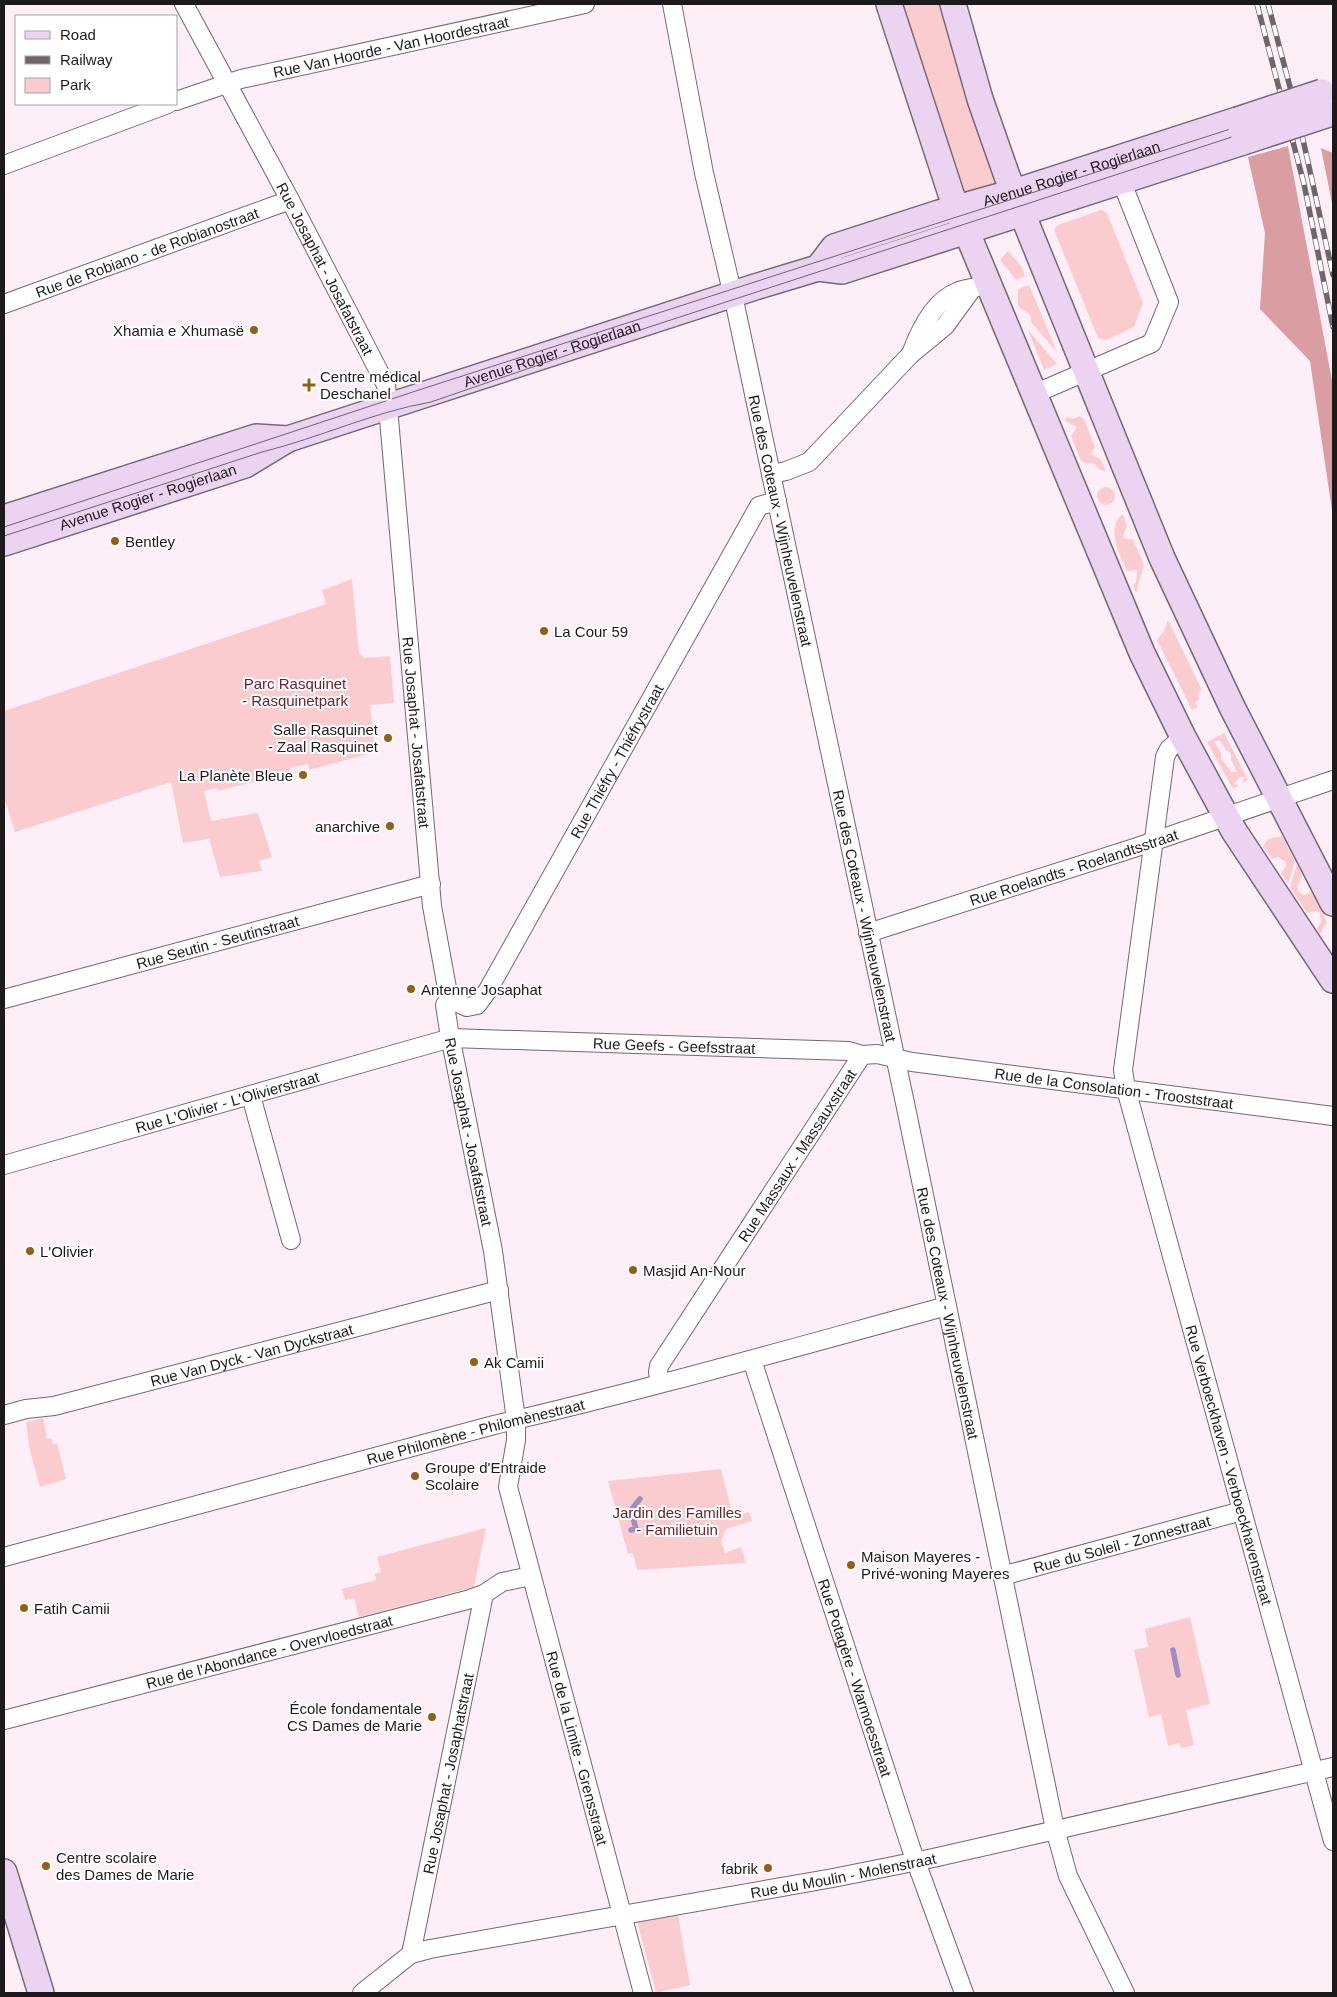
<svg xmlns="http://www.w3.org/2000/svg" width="1337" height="1997" viewBox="0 0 1337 1997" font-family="Arial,sans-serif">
	<rect width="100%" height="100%" fill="#fdeef8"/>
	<g fill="#fbcccf" fill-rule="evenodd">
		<path d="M902 4H941L998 182 972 191 962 192Z"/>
		<path d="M1101 210 1107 213 1143 303 1134 327 1106 340 1098 338 1054 230 1058 225Z"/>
		<path d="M1008 251 1022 267 1025 276 1016 280 1000 260Z"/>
		<path d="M1029 285 1030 287 1057 352 1031 322V316L1018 306V289Z"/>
		<path d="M1028 330 1057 364 1044 370Z"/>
		<path d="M1080 416 1084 419 1095 447 1091 454 1101 460 1106 471 1100 470 1092 462 1089 464 1081 461 1071 436 1077 427 1065 421 1067 417 1073 419Z"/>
		<circle cx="1106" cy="496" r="9"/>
		<path d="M1123 514 1127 525 1123 537 1126 539H1133L1144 565 1136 593 1133 586 1136 582 1137 570 1127 571C1120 555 1105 527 1123 514Z"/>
		<path d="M352 579 359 653 365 658 390 656 394 703 370 705 375 752 309 770 308 764 290 768 291 774 276 777 274 772 257 776 258 781 218 791 217 788 204 791 211 821 258 813 272 857 259 861 262 871 220 877 209 839 183 843 171 782 15 832 4 797V711L326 604 322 590Z"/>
		<path d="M1168 620 1202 690 1198 693 1199 699 1195 703 1198 707 1192 710 1157 640 1164 631Z"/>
		<path d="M1224 733 1248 780 1242 783 1245 777H1240L1234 784 1239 785 1233 789 1207 742ZM1214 741H1220L1226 750 1231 753V760L1237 772H1231L1225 763 1221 760V753Z"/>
		<path d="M1282 836 1295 862 1288 884 1281 873 1286 866V862L1278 857 1272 859 1263 846 1268 839Z"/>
		<path d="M1297 864 1302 875 1297 887 1298 891 1304 895 1311 892 1327 922 1320 934 1317 928 1321 922 1320 913 1316 911 1307 913 1290 887Z"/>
		<path d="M43 1418 47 1439 51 1438 53 1444 57 1443 66 1479 40 1487 30 1451 26 1422Z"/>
		<path d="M721 1469 733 1516 749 1512 752 1521 726 1529 721 1541 725 1553 741 1547 746 1563 637 1570 633 1553 628 1554 608 1481Z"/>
		<path d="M486 1528 474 1587 359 1617 354 1598 345 1600 342 1589 376 1580 375 1574 381 1572 377 1557Z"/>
		<path d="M1190 1617 1210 1704 1186 1710 1194 1745 1181 1748 1179 1743 1168 1746 1161 1714 1149 1717 1134 1650 1148 1647 1145 1629Z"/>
		<path d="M678 1914 690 1985 656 1993 637 1921Z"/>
	</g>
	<g fill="#d99da2">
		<path d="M1288 146 1333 386V517L1310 361 1260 309 1265 233 1248 157Z"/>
		<path d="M1321 148 1333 153V208Z"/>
	</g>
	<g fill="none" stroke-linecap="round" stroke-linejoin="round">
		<g stroke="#9f8fbf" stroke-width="5.5">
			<path d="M631 1530 636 1529 631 1510 640 1499"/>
			<path d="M1173 1650 1178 1675"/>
		</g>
		<defs>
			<g id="street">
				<path id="s1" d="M184 4 290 200 386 385 432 906 449 999 445 1005 449 1031 493 1251 516 1420V1440L508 1487 643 1993"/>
				<path id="s2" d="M672 4 704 173 734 300 905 1103 1055 1829 1068 1876 1125 1993"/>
				<path id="s3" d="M176 101 241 79 585 4"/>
				<path d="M4 165 168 104"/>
				<path id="s4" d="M4 304 290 200"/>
				<path d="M911 354C919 332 933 301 957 292 964 288 972 289 980 286"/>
				<path d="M1034 394 1152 343 1169 302 1117 170"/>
				<path d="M771 474 786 471 809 462 911 354 945 326 972 289"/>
				<path id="s5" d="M1183 737 1169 749 1165 757 1123 1070 1126 1089 1333 1841"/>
				<path id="s6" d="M868 933 1134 848 1333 780"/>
				<path id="s7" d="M4 999 431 884"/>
				<path id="s8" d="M449 999 467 1007 477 1005 488 990 759 506 777 501"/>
				<path d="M251 1096 291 1240"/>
				<path id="s9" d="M4 1165 451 1038 849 1051 862 1055 877 1054 912 1062 1333 1116"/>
				<path id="s10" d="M752 1360 911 1848 964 1993"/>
				<path id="s11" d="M660 1383 658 1372 659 1366 862 1055"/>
				<path id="s12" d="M4 1415 26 1409 54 1406 499 1290"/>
				<path id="s13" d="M4 1557 494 1425C646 1390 796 1347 947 1306"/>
				<path id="s14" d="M1002 1576 1242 1511"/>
				<path id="s15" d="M4 1720 467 1600 484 1594 502 1582 531 1576"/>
				<path id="s16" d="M411 1954 484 1594"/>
				<path id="s17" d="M362 1993 411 1954 430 1949 833 1878 933 1858 1333 1767"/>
			</g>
			<g id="secondary">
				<path d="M889 4 951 194 1142 653 1183 737 1234 831 1333 980"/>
				<path d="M953 4 980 99 1007 176 1162 558 1232 707 1333 903"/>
				<path id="s18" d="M818 268 834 247 939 213 1014 192 1237 120"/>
				<path d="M4 518 256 437 288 439"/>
				<path id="s19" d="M4 543 245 465 288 439 755 287 818 268 842 271 1243 142"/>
				<path d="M4 1872 41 1993"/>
			</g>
		</defs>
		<use href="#street" stroke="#756871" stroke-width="20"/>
		<use href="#secondary" stroke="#756871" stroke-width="28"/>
		<use href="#street" stroke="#fff" stroke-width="18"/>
		<use href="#secondary" stroke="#ecd3f2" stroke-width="25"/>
		<g stroke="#6f666c" stroke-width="1">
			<path d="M4 527 425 388 1333 96"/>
			<path d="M4 536 262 452C319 438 373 412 431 402L640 330 1333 104"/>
		</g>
		<defs>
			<g id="rail">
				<path d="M1257 4 1304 184 1333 327"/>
				<path d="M1268 4 1298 117 1333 275"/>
			</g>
		</defs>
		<use href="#rail" stroke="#6f666c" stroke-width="5.5"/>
		<use href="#rail" stroke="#fff" stroke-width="4" stroke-dasharray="11" stroke-linecap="butt"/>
		<defs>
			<g id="secondary-bridge">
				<path d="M1237 120 1322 92"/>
				<path d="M1243 142 1329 114"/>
			</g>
		</defs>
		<use href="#secondary-bridge" stroke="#756871" stroke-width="28" stroke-linecap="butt"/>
		<use href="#secondary-bridge" stroke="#ecd3f2" stroke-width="25"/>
	</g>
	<g fill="#945f14" stroke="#fff" stroke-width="2">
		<circle cx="254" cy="330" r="5"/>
		<path d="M306.5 377.5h5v5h5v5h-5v5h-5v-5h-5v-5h5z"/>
		<circle cx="115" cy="541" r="5"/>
		<circle cx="544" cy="631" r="5"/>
		<circle cx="388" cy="738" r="5"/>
		<circle cx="303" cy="775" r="5"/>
		<circle cx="390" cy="826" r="5"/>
		<circle cx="411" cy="989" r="5"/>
		<circle cx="30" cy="1251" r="5"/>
		<circle cx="633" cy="1270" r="5"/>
		<circle cx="474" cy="1362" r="5"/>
		<circle cx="415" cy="1476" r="5"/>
		<circle cx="851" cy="1565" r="5"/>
		<circle cx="24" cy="1608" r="5"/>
		<circle cx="432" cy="1717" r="5"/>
		<circle cx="46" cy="1866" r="5"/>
		<circle cx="768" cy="1868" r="5"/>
	</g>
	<g text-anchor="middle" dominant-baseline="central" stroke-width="4" stroke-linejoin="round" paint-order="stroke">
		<g font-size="15" fill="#1e191d" stroke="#fff">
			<text stroke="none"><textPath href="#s3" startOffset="222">Rue Van Hoorde - Van Hoordestraat</textPath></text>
			<text stroke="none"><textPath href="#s18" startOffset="275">Avenue Rogier - Rogierlaan</textPath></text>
			<text stroke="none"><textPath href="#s4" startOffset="152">Rue de Robiano - de Robianostraat</textPath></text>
			<text stroke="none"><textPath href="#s1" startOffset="300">Rue Josaphat - Josafatstraat</textPath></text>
			<text stroke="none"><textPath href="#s19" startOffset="581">Avenue Rogier - Rogierlaan</textPath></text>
			<text stroke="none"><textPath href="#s19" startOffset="151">Avenue Rogier - Rogierlaan</textPath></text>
			<text stroke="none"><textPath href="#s2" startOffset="528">Rue des Coteaux - Wijnheuvelenstraat</textPath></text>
			<text stroke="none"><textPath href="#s1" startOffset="780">Rue Josaphat - Josafatstraat</textPath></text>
			<text stroke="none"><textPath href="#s8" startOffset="311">Rue Thiéfry - Thiéfrystraat</textPath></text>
			<text stroke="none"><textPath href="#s6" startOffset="216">Rue Roelandts - Roelandtsstraat</textPath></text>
			<text stroke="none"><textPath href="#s2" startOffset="932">Rue des Coteaux - Wijnheuvelenstraat</textPath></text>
			<text stroke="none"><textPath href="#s7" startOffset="221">Rue Seutin - Seutinstraat</textPath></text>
			<text stroke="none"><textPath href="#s9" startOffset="688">Rue Geefs - Geefsstraat</textPath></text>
			<text stroke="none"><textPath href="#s9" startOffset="1131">Rue de la Consolation - Trooststraat</textPath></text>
			<text stroke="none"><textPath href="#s9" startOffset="232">Rue L'Olivier - L'Olivierstraat</textPath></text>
			<text stroke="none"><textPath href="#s1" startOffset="1185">Rue Josaphat - Josafatstraat</textPath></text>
			<text stroke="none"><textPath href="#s11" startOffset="269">Rue Massaux - Massauxstraat</textPath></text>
			<text stroke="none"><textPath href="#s2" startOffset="1338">Rue des Coteaux - Wijnheuvelenstraat</textPath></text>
			<text stroke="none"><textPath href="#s12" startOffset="255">Rue Van Dyck - Van Dyckstraat</textPath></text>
			<text stroke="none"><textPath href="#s13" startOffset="488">Rue Philomène - Philomènestraat</textPath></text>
			<text stroke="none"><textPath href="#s5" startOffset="752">Rue Verboeckhaven - Verboeckhavenstraat</textPath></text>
			<text stroke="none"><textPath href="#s14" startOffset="124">Rue du Soleil - Zonnestraat</textPath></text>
			<text stroke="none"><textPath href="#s15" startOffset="274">Rue de l'Abondance - Overvloedstraat</textPath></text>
			<text stroke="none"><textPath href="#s10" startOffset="334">Rue Potagère - Warmoesstraat</textPath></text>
			<text stroke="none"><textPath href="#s1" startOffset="1815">Rue de la Limite - Grensstraat</textPath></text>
			<text stroke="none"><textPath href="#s16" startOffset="184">Rue Josaphat - Josaphatstraat</textPath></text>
			<text stroke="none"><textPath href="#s17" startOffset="502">Rue du Moulin - Molenstraat</textPath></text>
		</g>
		<g font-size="15" fill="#1e191d" stroke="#fff" text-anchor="start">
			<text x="244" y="330" text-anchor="end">Xhamia e Xhumasë</text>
			<text x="320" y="376">Centre médical<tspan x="320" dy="17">Deschanel</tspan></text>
			<text x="125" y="541">Bentley</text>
			<text x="554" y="631">La Cour 59</text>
			<text x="378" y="729" text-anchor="end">Salle Rasquinet<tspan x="378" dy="17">- Zaal Rasquinet</tspan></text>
			<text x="293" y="775" text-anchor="end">La Planète Bleue</text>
			<text x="380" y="826" text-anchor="end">anarchive</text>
			<text x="421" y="989">Antenne Josaphat</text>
			<text x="40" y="1251">L'Olivier</text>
			<text x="643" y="1270">Masjid An-Nour</text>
			<text x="484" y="1362">Ak Camii</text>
			<text x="425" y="1467">Groupe d'Entraide<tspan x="425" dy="17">Scolaire</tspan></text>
			<text x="861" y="1556">Maison Mayeres -<tspan x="861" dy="17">Privé-woning Mayeres</tspan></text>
			<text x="34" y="1608">Fatih Camii</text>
			<text x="422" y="1708" text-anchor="end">École fondamentale<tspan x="422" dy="17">CS Dames de Marie</tspan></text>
			<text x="56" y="1857">Centre scolaire<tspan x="56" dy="17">des Dames de Marie</tspan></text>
			<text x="758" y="1868" text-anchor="end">fabrik</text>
		</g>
		<g font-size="15" fill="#69222e" stroke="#fff">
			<text x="295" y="683">Parc Rasquinet<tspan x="295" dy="17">- Rasquinetpark</tspan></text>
			<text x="677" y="1512">Jardin des Familles<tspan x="677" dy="17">- Familietuin</tspan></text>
		</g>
	</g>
	<rect width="1337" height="1997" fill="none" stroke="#1e191d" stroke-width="10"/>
	<rect x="15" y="15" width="162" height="90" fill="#ffffff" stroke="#a5a3a5"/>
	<rect x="25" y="31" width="25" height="8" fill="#ecd3f2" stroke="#a5a3a5"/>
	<text x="60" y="40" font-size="15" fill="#1e191d">Road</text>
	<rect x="25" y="56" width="25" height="8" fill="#6f666c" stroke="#a5a3a5"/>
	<text x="60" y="65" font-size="15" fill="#1e191d">Railway</text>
	<rect x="25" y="78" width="25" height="15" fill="#fbcccf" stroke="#a5a3a5"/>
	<text x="60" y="90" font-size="15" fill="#1e191d">Park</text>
</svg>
